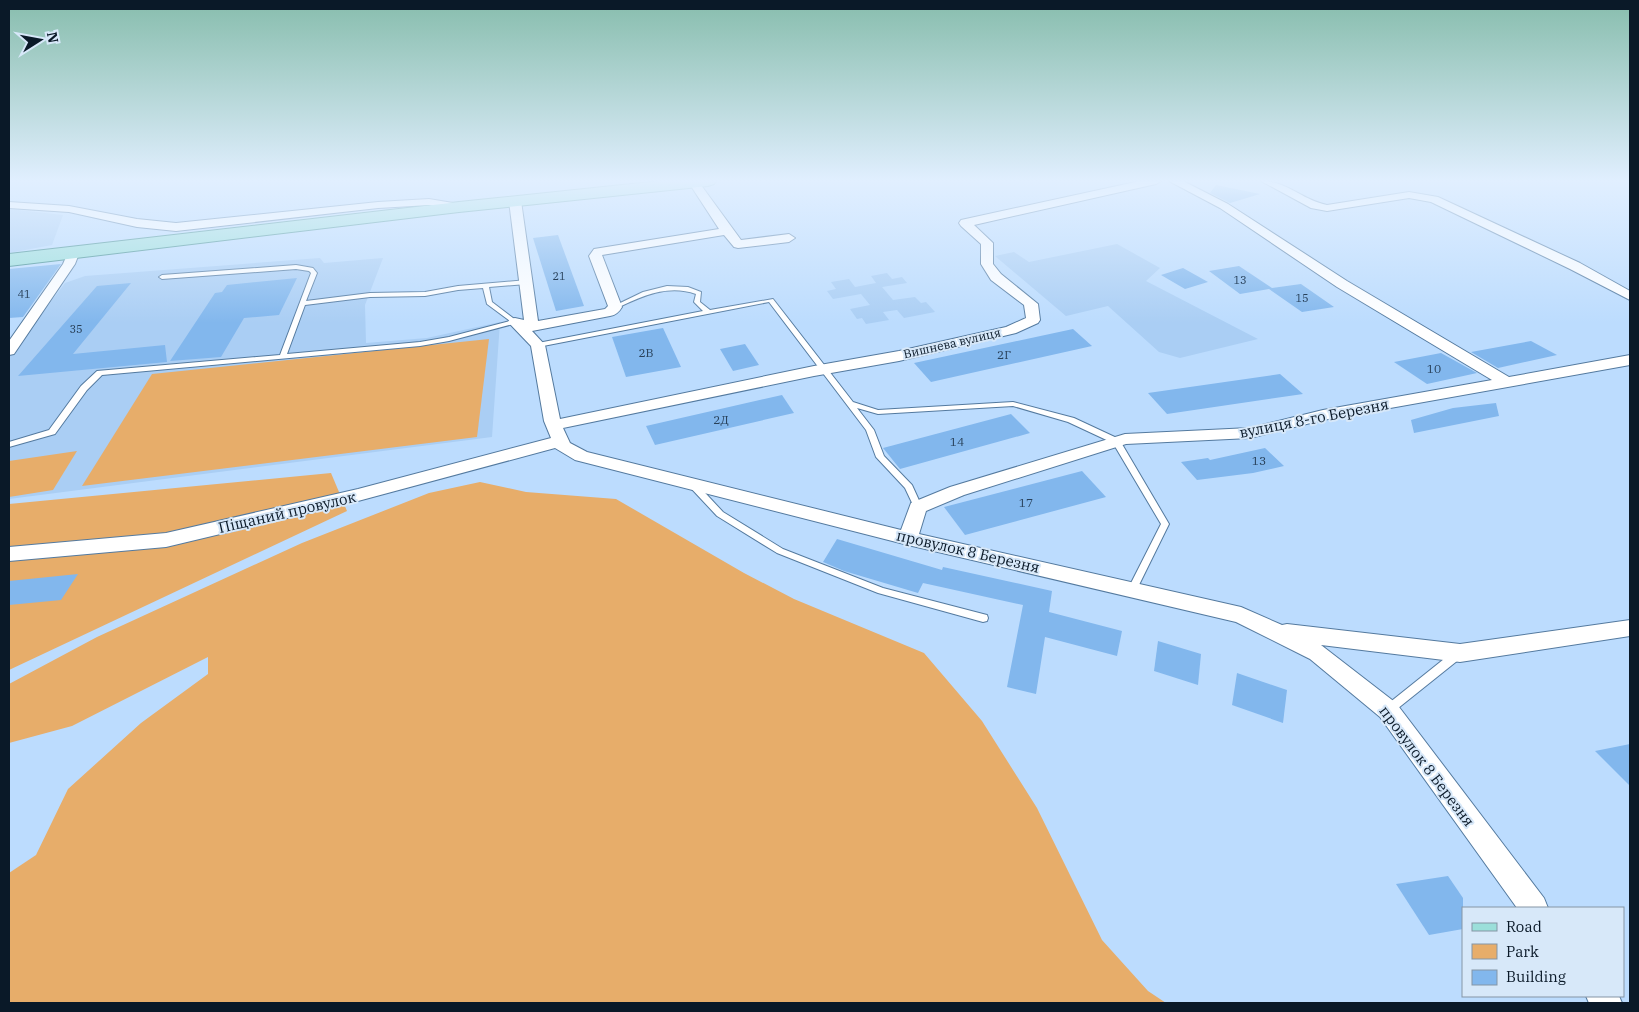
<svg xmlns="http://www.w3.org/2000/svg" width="1639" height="1012" viewBox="0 0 1639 1012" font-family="'IBM Plex Serif',serif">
	<rect width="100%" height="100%" fill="#bcdcfe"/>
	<g fill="#aacef4">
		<path d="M9 209 63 215 52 245 9 253Z"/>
		<path d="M1117 244 1160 268 1146 281 1258 339 1180 358 1159 352 1108 306 1066 316 995 256 1014 252 1029 262Z"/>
		<path d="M320 258 324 263 383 258 365 305 366 343 427 338 500 322 492 437 9 499V357L65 283 85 276Z"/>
		<path d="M887 273 892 279 902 277 907 283 882 287 893 300 915 297 921 303 926 302 935 312 904 318 897 310 883 312 889 320 866 324 862 318 857 319 850 309 870 305 861 294 833 299 827 291 836 289 831 282 849 279 855 287 876 283 871 276Z"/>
	</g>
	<g fill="#e7ad6a">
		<path d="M489 339 477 437 82 486 152 374Z"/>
		<path d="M77 451 53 490 9 497V461Z"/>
		<path d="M331 473 347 511 9 670V504Z"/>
		<path d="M480 482 526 492 616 499 744 573 794 599 924 653 982 721 1037 808 1102 940 1148 991 1166 1003H9V873L36 855 68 789 141 723 208 674V657L72 726 9 743V684L97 637 302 543 429 493Z"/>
	</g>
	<g fill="#82b7ed">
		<path d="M1216 185 1260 194 1230 203 1210 193Z"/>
		<path d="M558 235 584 306 556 311 533 238Z"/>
		<path d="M61 264 23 317 9 318V269Z"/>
		<path d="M1239 266 1272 288 1301 284 1334 307 1302 312 1269 289 1240 294 1209 271Z"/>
		<path d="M1183 268 1208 282 1185 289 1161 275Z"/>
		<path d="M297 278 279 315 244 318 221 357 170 361 215 293 222 292 227 285Z"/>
		<path d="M131 283 73 354 165 345 167 362 18 376 97 286Z"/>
		<path d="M663 328 681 367 626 377 612 337Z"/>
		<path d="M1073 329 1092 346 931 382 914 363Z"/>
		<path d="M1531 341 1557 355 1498 368 1471 352Z"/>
		<path d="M745 344 759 365 733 371 720 349Z"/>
		<path d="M1441 353 1477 373 1427 384 1394 362Z"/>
		<path d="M1280 374 1303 394 1167 414 1148 393Z"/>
		<path d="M782 395 794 413 655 445 646 426Z"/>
		<path d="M1496 403 1499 416 1414 433 1411 420 1453 408Z"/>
		<path d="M1011 414 1030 433 900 469 883 448Z"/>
		<path d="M1265 448 1284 466 1253 473 1197 480 1181 462 1208 458 1210 460Z"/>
		<path d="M1082 471 1106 497 965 535 944 507Z"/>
		<path d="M837 539 942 570 943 567 1052 591 1049 612 1122 631 1117 656 1045 637 1036 694 1007 687 1023 605 923 583 918 593 844 571 823 562Z"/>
		<path d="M78 574 61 600 9 605V581Z"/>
		<path d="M1158 641 1201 654 1198 685 1154 671Z"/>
		<path d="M1237 673 1287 690 1283 723 1232 705Z"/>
		<path d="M1630 744V786L1595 751Z"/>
		<path d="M1448 876 1463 898V929L1429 935 1396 884Z"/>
	</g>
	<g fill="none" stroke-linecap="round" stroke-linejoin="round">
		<defs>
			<g id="service">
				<path d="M296 265 313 268 317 273 306 301 370 293 425 292 458 286 527 280 530 282 527 284 489 287 492 302 517 321V323L449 341 420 346 102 375 87 390 55 434 9 447V442L49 430 81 386 97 371 280 355 311 273 309 271 296 269 162 279 159 277 162 275ZM483 288 487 304 510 321 449 337 420 342 287 354 305 305 370 297 425 296 458 290Z"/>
				<path d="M667 286 688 287 701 292 700 302 710 310 773 299 853 402 878 410 1013 402 1074 418 1119 439 1169 524 1136 591H1130L1128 589 1161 524 1113 443 1068 422 1013 406 878 414 857 408 874 430 884 456 912 485 922 507 918 510 914 507 905 488 876 457 866 430 769 302 538 347 535 345 538 343 703 311 694 302 696 294C668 284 642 296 617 308H613L612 307 643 292Z"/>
				<path d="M691 480 694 481 723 512 783 549 883 588 983 614 987 615 988 618 987 621 983 622 878 593 777 553 717 516 688 485 687 483Z"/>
				<path d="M1458 650 1462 651 1463 654 1462 657 1392 713 1388 715 1384 713 1382 710 1384 707 1454 651Z"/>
			</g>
			<g id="minor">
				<path d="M690 181H698L741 240 789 234 795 238 789 242 738 248 734 247 724 235 602 255 622 307C619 312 616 315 610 316L532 331 545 345 560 419 814 366 899 351 1006 327 1026 318 1024 305 991 280 981 264V244L961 226 959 223 961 220 1140 181H1161L1156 184 974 225 993 243V264L1001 274 1038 304 1040 320 1038 323 1016 333 899 361 814 376 563 428 570 443 587 452 901 530 911 503 950 487 1125 434 1250 428 1323 410 1492 380 1337 287 1220 208 1169 181H1183L1228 204 1347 281 1509 377 1630 355V365L1323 420 1250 438 1126 444 964 495 926 511 919 534 1241 607 1282 625 1287 624 1460 644 1630 620V636L1460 662 1321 645 1396 703 1544 898 1548 908H1517L1380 717 1310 659 1236 622 908 545 575 460 555 448 358 501 166 547 9 561V547L166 533 358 489 551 438 544 421 531 346 508 322 510 319 515 318 524 320 509 201 515 198 521 201 538 321 605 309 608 306 589 256 594 249 719 229 689 183Z"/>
				<path d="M1261 181C1287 181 1302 200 1327 205L1409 192 1438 197 1580 263 1630 291V300L1570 269 1431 202 1409 198 1327 211 1311 208Z"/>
				<path d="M429 199 459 204 465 207 459 210 429 205 378 208 176 231 137 227 69 212 9 208V202L69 206 137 219 176 223 378 202Z"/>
				<path d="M74 247 80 251 75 264 14 354 9 355V341L63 264 70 248Z"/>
				<path d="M1586 996H1619L1622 1003H1589Z"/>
			</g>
			<path id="primary" d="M660 181H716L714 184 708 186 459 212 9 266V254L459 202Z"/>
		</defs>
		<use href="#service" stroke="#547a9f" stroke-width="2"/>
		<use href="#minor" stroke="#547a9f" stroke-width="2"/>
		<use href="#primary" stroke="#3d8c8c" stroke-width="2"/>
		<use href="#service" fill="#fff" fill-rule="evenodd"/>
		<use href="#minor" fill="#fff" fill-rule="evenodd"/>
		<use href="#primary" fill="#9bdfda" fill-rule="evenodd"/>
	</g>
	<linearGradient id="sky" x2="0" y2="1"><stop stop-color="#87bdad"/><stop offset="0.56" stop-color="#e1efff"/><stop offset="1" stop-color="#e1efff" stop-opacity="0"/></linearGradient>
	<rect width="1639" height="323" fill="url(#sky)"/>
	<g text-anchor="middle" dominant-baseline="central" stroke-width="4" stroke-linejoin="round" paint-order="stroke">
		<g font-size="11" fill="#284059">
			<text x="559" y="276">21</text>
			<text x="1240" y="280">13</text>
			<text x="24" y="294">41</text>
			<text x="1302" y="298">15</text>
			<text x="76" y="329">35</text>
		</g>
		<g font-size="12" fill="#0a1928" stroke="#d7e8f9">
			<text transform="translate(952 343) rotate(-13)">Вишнева вулиця</text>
		</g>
		<g font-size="12" fill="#284059">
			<text x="646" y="352">2В</text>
			<text x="1004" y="354">2Г</text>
			<text x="1434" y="368">10</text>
			<text x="721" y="419">2Д</text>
			<text x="957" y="441">14</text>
			<text x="1259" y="460">13</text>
			<text x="1026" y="502">17</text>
		</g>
		<g font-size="15" fill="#0a1928" stroke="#d7e8f9">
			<text transform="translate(1314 418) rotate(-11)">вулиця 8-го Березня</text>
			<text transform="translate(287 512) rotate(-13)">Піщаний провулок</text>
			<text transform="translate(968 551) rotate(13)">провулок 8 Березня</text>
			<text transform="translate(1427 766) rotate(53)">провулок 8 Березня</text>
		</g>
	</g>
	<rect width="1639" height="1012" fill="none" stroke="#0a1928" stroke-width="20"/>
	<rect x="1462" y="907" width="162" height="90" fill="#d7e8f9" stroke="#8595a5"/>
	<rect x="1472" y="923" width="25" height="8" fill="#9bdfda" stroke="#8595a5"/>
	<text x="1506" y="932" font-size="15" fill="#0a1928">Road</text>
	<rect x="1472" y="944" width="25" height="15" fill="#e7ad6a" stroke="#8595a5"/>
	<text x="1506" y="957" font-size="15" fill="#0a1928">Park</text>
	<rect x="1472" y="970" width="25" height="15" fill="#82b7ed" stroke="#8595a5"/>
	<text x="1506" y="982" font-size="15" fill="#0a1928">Building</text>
	<g transform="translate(40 40) rotate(79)" stroke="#d7e8f9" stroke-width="4" paint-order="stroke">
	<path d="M0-4L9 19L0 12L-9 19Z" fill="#0a1928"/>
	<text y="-8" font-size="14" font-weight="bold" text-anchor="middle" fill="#0a1928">N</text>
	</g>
</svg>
